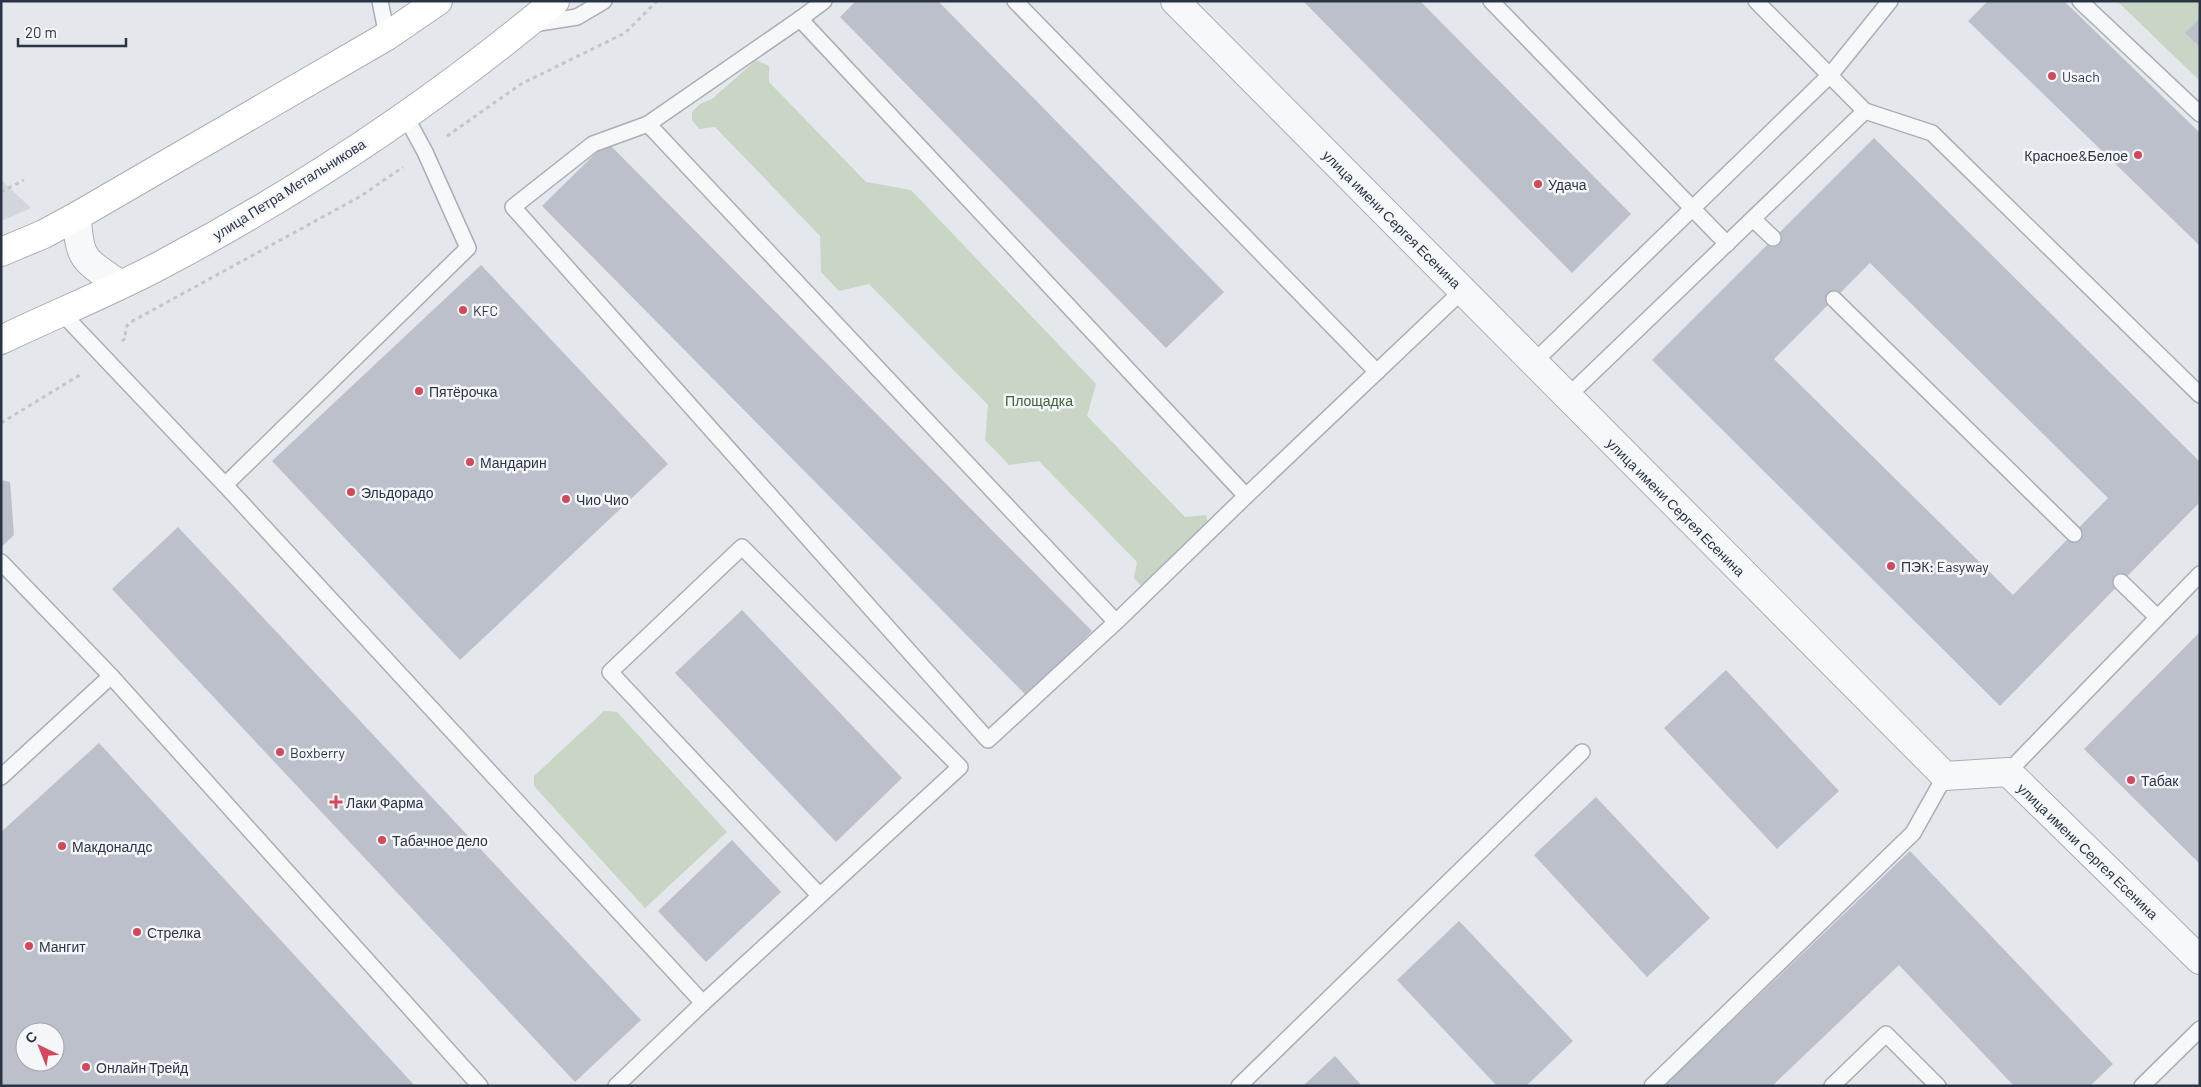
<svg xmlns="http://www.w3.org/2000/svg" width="2201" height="1087" viewBox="0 0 2201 1087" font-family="Barlow,sans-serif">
	<rect width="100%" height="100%" fill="#e4e7ec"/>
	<path fill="#d2d6de" d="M1 180 31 208 1 221Z"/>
	<g fill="#c9d6c5">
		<path d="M2117 1H2200V81Z"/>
		<path d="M756 60 769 66V82L866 182 911 190 1096 384 1087 416 1185 517 1206 515 1209 527 1142 587 1134 578 1137 562 1039 461 1009 465 985 440 988 405 869 284 839 291 821 272 820 236 715 127 699 129 692 120V112L700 104 712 99Z"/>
		<path d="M604 711 617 712 727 832 645 908 534 786V776Z"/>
	</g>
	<g fill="#bbc0ca" fill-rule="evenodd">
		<path d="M856 1H938L1224 292 1166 348 840 17Z"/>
		<path d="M1303 1H1420L1631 214 1572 273Z"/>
		<path d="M1988 1H2064L2200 133V246L1968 21Z"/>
		<path d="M2200 18V47L2185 33Z"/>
		<path d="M1874 138 2200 462V502L2000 706 1652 360ZM1870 263 2108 498 2013 595 1774 359Z"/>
		<path d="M607 142 1092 631 1027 696 542 206Z"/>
		<path d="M481 265 668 464 460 660 272 461Z"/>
		<path d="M1 480 10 482 14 535 1 547Z"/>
		<path d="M178 527 641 1020 575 1082 112 589Z"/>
		<path d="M742 610 902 778 836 842 675 673Z"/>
		<path d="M2200 632V864L2084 749Z"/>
		<path d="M1726 670 1839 791 1777 849 1664 728Z"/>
		<path d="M99 743 415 1086H1V832ZM25 1032H55V1062H25Z"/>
		<path d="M1596 797 1710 918 1647 977 1534 855Z"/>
		<path d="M732 840 781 892 706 962 658 911Z"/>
		<path d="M1910 851 2113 1064 2090 1086H2014L1899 965 1772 1086H1664Z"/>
		<path d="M1459 921 1573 1041 1526 1086H1497L1397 980Z"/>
		<path d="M1335 1056 1362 1086H1303Z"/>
	</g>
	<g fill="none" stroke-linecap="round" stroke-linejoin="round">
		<defs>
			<g id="lane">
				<path d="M380 1 387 36"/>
				<path d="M824 1 800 19 1246 496 1463 290"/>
				<path d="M1015 1 1377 372"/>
				<path d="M1491 1 1727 244"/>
				<path d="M1756 1 1865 111"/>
				<path d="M2080 1 2200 114"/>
				<path d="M533 24 577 17 604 1"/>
				<path d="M648 124 800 19"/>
				<path d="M1753 219 1773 238"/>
				<path d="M1834 299 2074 534"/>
				<path d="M60 311 225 485 468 248 425 152 406 117"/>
				<path d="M1534 362 1831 74 1890 1"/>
				<path d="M1567 397 1865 111 1932 133 2200 395"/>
				<path d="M225 485 703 1003 960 767 742 547 610 672 819 895"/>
				<path d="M1 562 111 676 480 1086"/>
				<path d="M2121 582 2157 617"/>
				<path d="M1116 622 648 124 593 144 513 207 988 740 1116 622 1246 496"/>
				<path d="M2008 772 2200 574"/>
				<path d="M1 777 111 676"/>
				<path d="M616 1086 703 1003"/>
				<path d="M1239 1086 1582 752"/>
				<path d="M1652 1086 1913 833 1945 776"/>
				<path d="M1832 1086 1886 1034 1938 1086"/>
				<path d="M2142 1086 2200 1029"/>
			</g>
			<g id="street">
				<path d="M1175 1 1945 776 2008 772 2200 960"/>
				<path d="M77 216C79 261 84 259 119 284"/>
			</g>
			<g id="secondary">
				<path d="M1 252 44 234 77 216 387 36 438 1"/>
				<path d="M1 340C53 315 108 293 159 266 299 192 433 103 555 1"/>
			</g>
		</defs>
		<use href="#lane" stroke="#a9aeb7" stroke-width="18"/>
		<use href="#street" stroke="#a9aeb7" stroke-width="30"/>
		<use href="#secondary" stroke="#a9aeb7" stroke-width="30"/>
		<g stroke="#c2c5cb" stroke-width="3" stroke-dasharray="4 4" stroke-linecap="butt">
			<path d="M447 136 521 84 625 33 657 1"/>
			<path d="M1 192 24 180"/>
			<path d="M122 341 126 338 125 329 129 323 361 196 403 167"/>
			<path d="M1 423 83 373"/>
		</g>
		<use href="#lane" stroke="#f7f8fa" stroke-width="15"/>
		<use href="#street" stroke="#f7f8fa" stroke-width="28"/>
		<use href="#secondary" stroke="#fff" stroke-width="28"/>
	</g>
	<g fill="#d1495b" stroke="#f4f6f9" stroke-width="2">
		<circle cx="2052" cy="76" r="5"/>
		<circle cx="2138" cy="155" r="5"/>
		<circle cx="1538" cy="184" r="5"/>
		<circle cx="463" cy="310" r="5"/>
		<circle cx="419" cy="391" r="5"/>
		<circle cx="470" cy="462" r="5"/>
		<circle cx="351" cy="492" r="5"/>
		<circle cx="566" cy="499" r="5"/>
		<circle cx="1891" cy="566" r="5"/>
		<circle cx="280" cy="752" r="5"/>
		<circle cx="2131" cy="780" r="5"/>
		<path d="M333.5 794.5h5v5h5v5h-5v5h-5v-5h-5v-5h5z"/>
		<circle cx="382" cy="840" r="5"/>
		<circle cx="62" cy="846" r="5"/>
		<circle cx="137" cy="932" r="5"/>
		<circle cx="29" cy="946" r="5"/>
		<circle cx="86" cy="1067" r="5"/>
	</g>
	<g text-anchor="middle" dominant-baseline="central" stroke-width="5" stroke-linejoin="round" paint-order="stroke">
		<g font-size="14" fill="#2b3445" stroke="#f4f6f9" text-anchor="start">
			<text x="2062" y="76">Usach</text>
			<text x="2128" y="155" text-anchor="end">Красное&amp;Белое</text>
			<text x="1548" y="184">Удача</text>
			<text x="473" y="310">KFC</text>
			<text x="429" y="391">Пятёрочка</text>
			<text x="480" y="462">Мандарин</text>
			<text x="361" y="492">Эльдорадо</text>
			<text x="576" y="499">Чио Чио</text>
			<text x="1901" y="566">ПЭК: Easyway</text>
			<text x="290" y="752">Boxberry</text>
			<text x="2141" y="780">Табак</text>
			<text x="346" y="802">Лаки Фарма</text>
			<text x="392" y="840">Табачное дело</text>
			<text x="72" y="846">Макдоналдс</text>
			<text x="147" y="932">Стрелка</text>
			<text x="39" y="946">Мангит</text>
			<text x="96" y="1067">Онлайн Трейд</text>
		</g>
		<g font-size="14" fill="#2b3445" stroke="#f4f6f9">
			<text transform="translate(289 189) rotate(-32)">улица Петра Метальникова</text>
			<text transform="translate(1392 219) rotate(45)">улица имени Сергея Есенина</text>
			<text transform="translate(1676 507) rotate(45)">улица имени Сергея Есенина</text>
			<text transform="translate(2088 851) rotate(44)">улица имени Сергея Есенина</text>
		</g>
		<g font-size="14" fill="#3f6138" stroke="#f4f6f9">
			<text x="1039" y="400">Площадка</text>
		</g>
	</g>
	<rect width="2201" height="1087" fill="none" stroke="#2b3445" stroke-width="5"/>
	<g transform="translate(40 1047) rotate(317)"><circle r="24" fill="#f4f6f9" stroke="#a4a8b1"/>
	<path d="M0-4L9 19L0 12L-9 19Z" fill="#d1495b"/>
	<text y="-8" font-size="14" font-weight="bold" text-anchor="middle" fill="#2b3445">С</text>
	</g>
	<path d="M18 38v8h108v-8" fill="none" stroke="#2b3445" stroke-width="2.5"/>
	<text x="25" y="38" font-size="15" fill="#2b3445" stroke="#f4f6f9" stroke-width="4" paint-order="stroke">20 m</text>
</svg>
